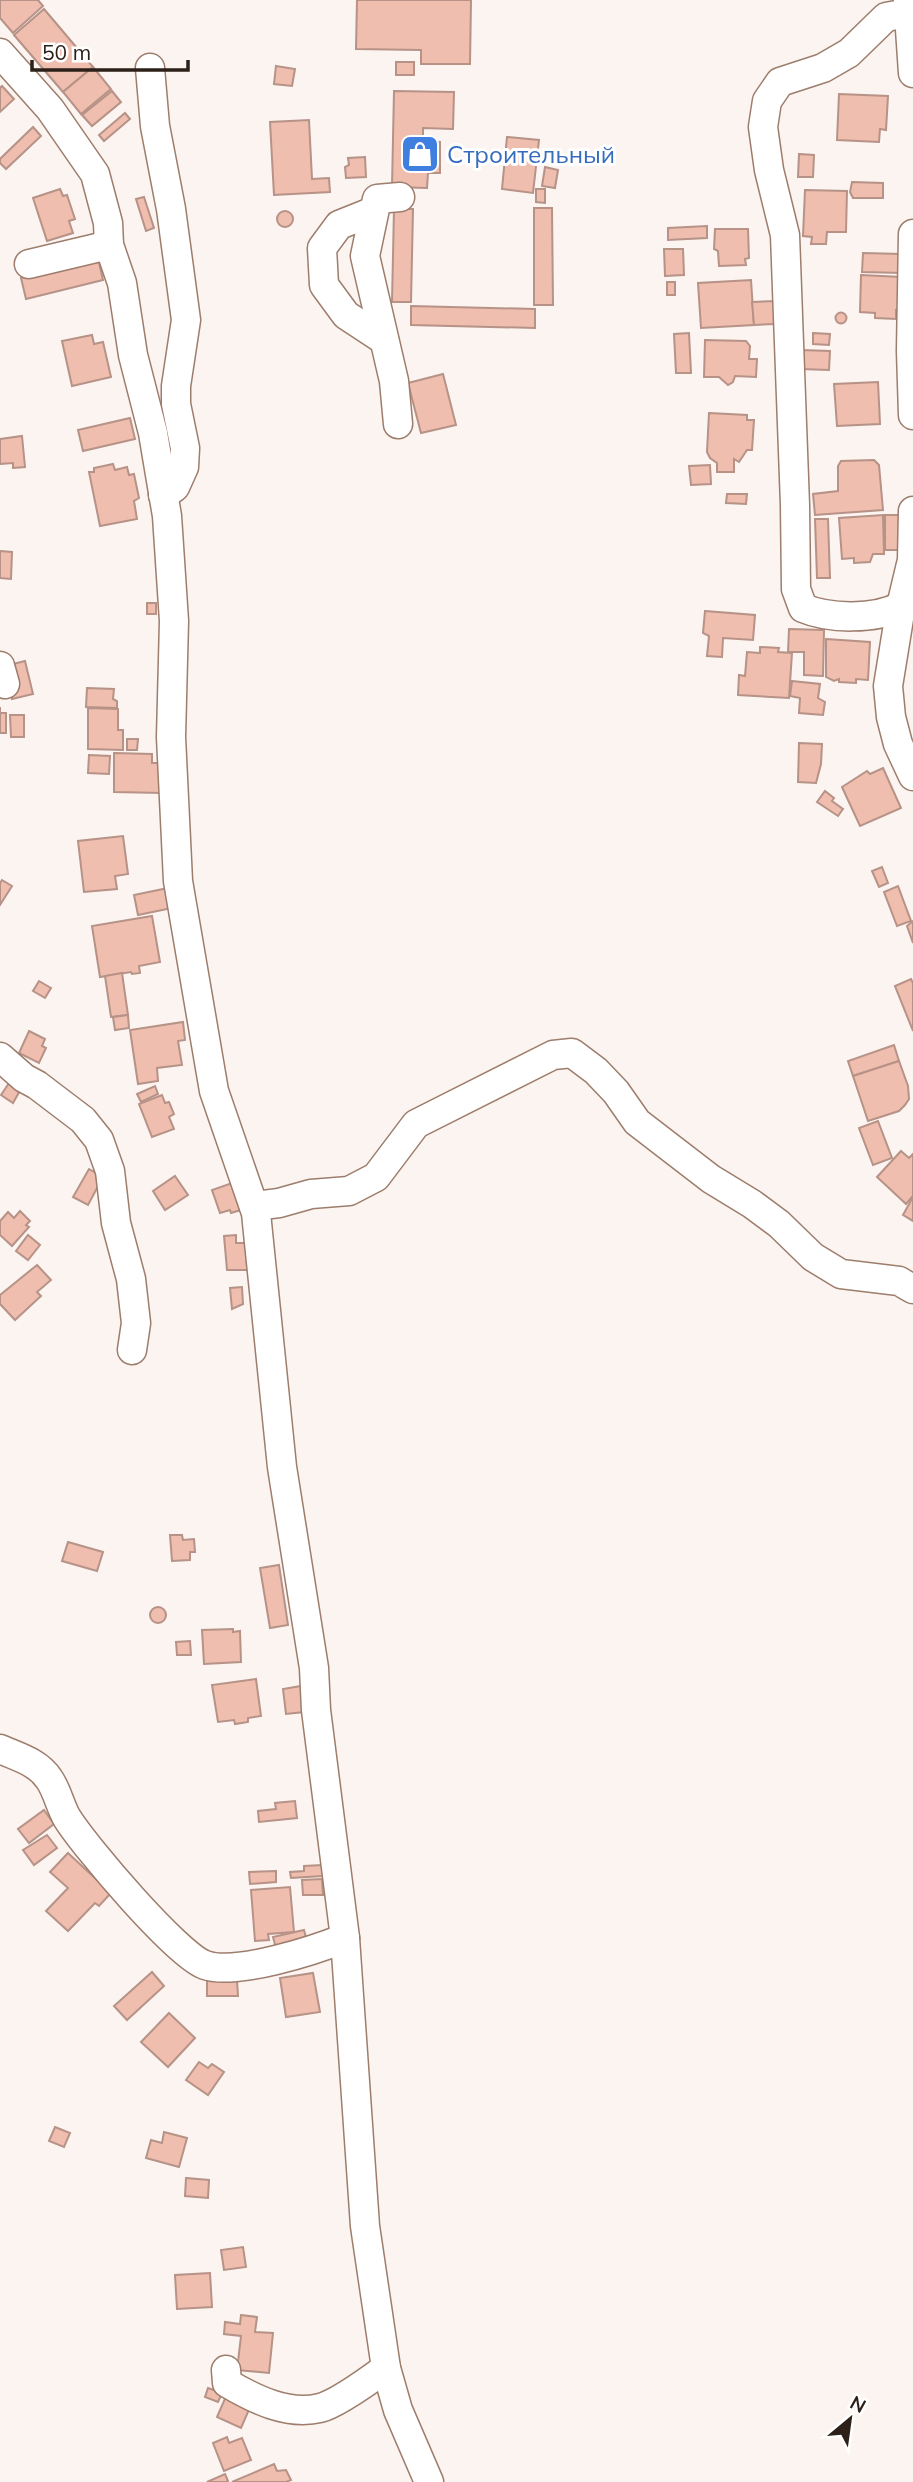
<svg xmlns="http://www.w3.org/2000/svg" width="913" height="2482" viewBox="0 0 913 2482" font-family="Mulish,sans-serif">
	<rect width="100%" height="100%" fill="#fbf4f0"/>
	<g fill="#f0beaf" stroke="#b69287" stroke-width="2">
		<path d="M0 0H38L43 6 13 33 0 18Z"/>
		<path d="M357 0H471L470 64H421V50L356 49Z"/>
		<path d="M44 9 93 67 63 92 14 35Z"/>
		<rect x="396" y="62" width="18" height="13"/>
		<path d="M276 66 295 69 292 86 274 84Z"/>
		<path d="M93 67 111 89 81 114 63 92Z"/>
		<path d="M2 86 14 99 0 112V88Z"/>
		<path d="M112 91 121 102 92 126 82 115Z"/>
		<path d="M394 91 454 92 453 129 423 128V141L440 142V173H428L427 188 392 187Z"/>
		<path d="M839 94 888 96 886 130 880 129 879 142 837 140Z"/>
		<path d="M125 113 130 119 104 141 99 135Z"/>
		<path d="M309 120 312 179 329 178 330 192 274 195 270 122Z"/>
		<path d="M33 127 41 136 6 169 0 163V159Z"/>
		<path d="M507 137 539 140 533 193 502 189Z"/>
		<path d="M799 154 814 155 813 177H798Z"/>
		<path d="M365 157 366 177 346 178 345 167 349 165 348 158Z"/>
		<path d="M545 167 558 170 555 188 542 186Z"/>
		<path d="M852 182 883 183V198H853L850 192Z"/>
		<path d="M60 189 63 196 67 195 75 219 69 221 73 233 47 241 33 198Z"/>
		<path d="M536 189H545V203L536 202Z"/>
		<path d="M805 190 847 191 846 232H827L826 244H811L812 237 803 236Z"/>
		<path d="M144 197 154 228 146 231 136 199Z"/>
		<path d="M534 208H552L553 305H534Z"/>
		<path d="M394 209H413L411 302H392Z"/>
		<circle cx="285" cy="219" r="8"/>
		<path d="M707 226V238L668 240V228Z"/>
		<path d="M715 229H748L749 258 745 259 746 265 719 266 718 251 714 249Z"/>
		<path d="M664 249H683L684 275 665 276Z"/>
		<path d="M863 253 902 254V273L862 272Z"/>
		<path d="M98 258 103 280 26 299 21 278Z"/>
		<path d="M861 275 901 277 900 311 896 310V319L875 318V313L860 312Z"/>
		<path d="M751 280 754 325 701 328 698 283Z"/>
		<rect x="667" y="282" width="8" height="13"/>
		<path d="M775 301V324L754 325 752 302Z"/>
		<path d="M411 306 535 309V328L411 325Z"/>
		<circle cx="841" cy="318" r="5.5"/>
		<path d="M689 333 691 373H676L674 334Z"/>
		<path d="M813 333 830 334 829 345 813 344Z"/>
		<path d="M92 335 94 344 103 342 111 377 72 386 62 341Z"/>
		<path d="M705 340 746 341 750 346 749 359H757L756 377 735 376 733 382 728 385 719 377H704Z"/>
		<path d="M801 350 830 351 829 370 800 369Z"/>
		<path d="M443 374 456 425 421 433 408 383Z"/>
		<path d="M878 382 880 424 837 426 834 384Z"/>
		<path d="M709 413 747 415V420H754L752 450H747L739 462 734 459V472H717V463L710 458 707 452Z"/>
		<path d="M130 418 135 439 83 451 78 430Z"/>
		<path d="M22 436 25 467 13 468V463L0 464V439Z"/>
		<path d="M874 460 879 465 883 510 815 515 813 494 838 491V466L841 461Z"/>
		<path d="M113 464 115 470 127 467 129 475 134 474 139 498 134 501 137 519 100 526 89 472H94V468Z"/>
		<path d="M710 465 711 484 691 485 689 466Z"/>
		<path d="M727 494H747L746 504 726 503Z"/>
		<path d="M883 515 884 554H873L870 562 854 563V558L842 559 839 518Z"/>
		<path d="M885 515H901L902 550H885Z"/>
		<path d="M815 519H828L830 578H817Z"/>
		<path d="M0 551 12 552 11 579 0 578Z"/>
		<rect x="147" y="603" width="9" height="11"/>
		<path d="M705 611 755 615 753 640 723 638 722 657 707 656 709 636 703 633Z"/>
		<path d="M789 629 824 630 823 676 804 675V652H788Z"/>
		<path d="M826 639 870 642 868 680 856 679V683L839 682V679L834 681 826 677Z"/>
		<path d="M760 647 779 648 778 652 792 653 789 698 738 695 739 675 745 676 747 652 760 653Z"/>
		<path d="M25 661 33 694 12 699 5 666Z"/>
		<path d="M792 681 820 684 818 698 825 702 823 715 799 713 800 698 790 696Z"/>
		<path d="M87 688 114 689 113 699 117 701V708L86 707Z"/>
		<path d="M0 707V713H6V733H0Z"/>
		<path d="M88 708 118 709V730H123V750L88 749Z"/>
		<path d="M10 715H24V737H11Z"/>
		<path d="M127 739H138L137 750H127Z"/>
		<path d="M799 743 822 744 821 764 816 783 798 782Z"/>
		<path d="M114 753 152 754V763H163V793L114 792Z"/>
		<path d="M89 755 110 756 109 774 88 773Z"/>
		<path d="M883 768 901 808 860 826 842 787 867 771 870 774Z"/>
		<path d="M825 791 834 798 832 801 843 809 838 816 817 802Z"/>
		<path d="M123 836 128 874 115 876 117 889 84 892 78 841Z"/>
		<path d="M882 867 888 883 879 887 872 871Z"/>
		<path d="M2 880 12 886 0 905V883Z"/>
		<path d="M898 886 911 921 897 926 884 892Z"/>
		<path d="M168 888 172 908 138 915 134 895Z"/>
		<path d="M152 916 160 962 139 966 140 973 132 974 131 972 100 977 92 926Z"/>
		<path d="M913 921V943L907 926Z"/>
		<path d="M122 973 128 1015 111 1017 105 976Z"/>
		<path d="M911 979 913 983V1031L895 986Z"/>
		<path d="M39 981 51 988 45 998 33 991Z"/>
		<path d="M128 1015 129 1028 115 1030 113 1017Z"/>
		<path d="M183 1022 185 1040 178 1041 182 1065 157 1068 158 1081 138 1084 130 1030Z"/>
		<path d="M29 1031 45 1039 42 1046 46 1048 39 1063 19 1053Z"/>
		<path d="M894 1045 899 1061 853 1076 848 1061Z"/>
		<path d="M899 1061 908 1086 909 1099 905 1105 899 1111 868 1121 853 1076Z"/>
		<path d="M11 1080 22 1087 13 1103 1 1095Z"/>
		<path d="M155 1086 158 1094 141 1102 137 1094Z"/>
		<path d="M162 1095 165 1103 169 1102 174 1114 169 1117 174 1129 152 1137 139 1104Z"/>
		<path d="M878 1121 892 1158 873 1165 859 1128Z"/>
		<path d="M901 1151 909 1158 913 1154V1196L906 1204 877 1177Z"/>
		<path d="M89 1169 103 1177 88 1205 73 1197Z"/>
		<path d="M175 1176 188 1195 165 1210 153 1191Z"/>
		<path d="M235 1182 244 1209 231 1213 230 1210 220 1213 212 1190Z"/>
		<path d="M913 1197V1221L903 1215Z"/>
		<path d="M20 1211 30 1221 26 1225 29 1227 12 1246 0 1235V1221L8 1212 14 1218Z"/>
		<path d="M28 1235 40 1245 28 1260 16 1251Z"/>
		<path d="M236 1235V1243H248L249 1270H227L224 1236Z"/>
		<path d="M37 1265 51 1280 37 1292 41 1296 15 1320 0 1304V1295Z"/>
		<path d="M242 1287 243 1304 232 1309 230 1288Z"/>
		<path d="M170 1535H182L183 1540 194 1539 195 1552H190V1560L172 1561Z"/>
		<path d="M68 1542 103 1552 97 1571 62 1561Z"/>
		<path d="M279 1565 288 1625 270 1628 260 1568Z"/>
		<circle cx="158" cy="1615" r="8"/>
		<path d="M233 1629V1632L240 1631 241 1662 204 1664 202 1630Z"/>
		<path d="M190 1641 191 1655H177L176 1642Z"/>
		<path d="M256 1679 261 1716 248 1718V1722L235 1724 234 1720 218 1722 212 1685Z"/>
		<path d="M301 1686 304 1712 286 1714 283 1689Z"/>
		<path d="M295 1801 297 1818 259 1822 258 1811 276 1809 275 1803Z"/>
		<path d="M44 1810 54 1824 29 1843 18 1829Z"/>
		<path d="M47 1835 57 1848 34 1865 23 1850Z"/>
		<path d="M68 1853 111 1893 99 1906 95 1903 68 1931 46 1911 68 1888 50 1872Z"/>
		<path d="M322 1865 323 1876 291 1878 290 1872 304 1871V1866Z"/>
		<path d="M276 1871V1882L250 1884 249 1872Z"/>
		<path d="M322 1879 323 1895H303L302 1880Z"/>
		<path d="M290 1887 294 1932 268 1934 269 1940 255 1941 251 1890Z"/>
		<path d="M304 1930 307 1941 276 1948 273 1937Z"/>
		<path d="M152 1972 164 1986 127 2020 114 2006Z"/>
		<path d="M313 1973 320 2012 286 2017 280 1978Z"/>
		<path d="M207 1976 237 1980 238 1996H207Z"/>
		<path d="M169 2013 195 2038 168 2067 141 2042Z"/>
		<path d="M199 2062 208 2068 212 2064 224 2072 208 2095 186 2080Z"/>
		<path d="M55 2127 70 2133 64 2147 49 2141Z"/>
		<path d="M164 2132 187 2138 179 2167 146 2158 151 2140 162 2143Z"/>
		<path d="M186 2178 209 2180 208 2198 185 2196Z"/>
		<path d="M243 2247 246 2267 224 2270 221 2250Z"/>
		<path d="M210 2273 212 2307 177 2309 175 2275Z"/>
		<path d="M241 2315 257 2317 255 2332 273 2333 269 2373 237 2370 241 2336 224 2334 225 2322 240 2324Z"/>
		<path d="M208 2388 222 2393 218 2402 205 2397Z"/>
		<path d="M227 2394 251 2405 241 2428 217 2417Z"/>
		<path d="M227 2437 229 2443 242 2438 251 2460 224 2471 213 2443Z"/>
		<path d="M274 2464 277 2471 286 2470 291 2480 286 2482H232Z"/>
		<path d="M225 2474 228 2481 226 2482H207Z"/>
	</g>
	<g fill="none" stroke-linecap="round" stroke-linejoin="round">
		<defs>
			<g id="minor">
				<path d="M908 0 913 73"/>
				<path d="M0 53 50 109 95 174 108 223 109 245 122 283 133 355 153 433 167 516 174 621 171 737 178 881 214 1091 256 1213 282 1467 314 1668 316 1710 345 1938 365 2226 386 2368 398 2410 429 2482"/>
				<path d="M150 68 155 126 171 209 186 320 176 386V404L185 448 184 467 175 487 163 495"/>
				<path d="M374 211 339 225 322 248 324 285 346 315 384 340"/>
				<path d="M913 234 911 351 913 415"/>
				<path d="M29 264 109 245"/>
				<path d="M398 424 394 381 365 256 377 199 400 197"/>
				<path d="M913 511 912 560 901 606 888 686 891 717 898 744 913 776"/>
				<path d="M901 606C875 620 829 619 803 608L796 589 795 505 785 235 769 170 763 127 767 101 780 82 823 68 849 53 886 17 913 12"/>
				<path d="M0 666 5 684"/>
				<path d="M0 1057 24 1078 37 1085 83 1120 99 1140 110 1171 116 1223 131 1279 136 1323 132 1350"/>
				<path d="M254 1206 279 1203 311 1194 349 1191 376 1177 416 1124 553 1055 572 1053 596 1071 616 1092 637 1122 711 1179 752 1204 779 1224 813 1257 841 1274 899 1281 913 1289"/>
				<path d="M0 1749C18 1757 38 1762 49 1779 57 1790 60 1806 67 1818 85 1847 177 1955 205 1965 236 1976 315 1950 345 1938"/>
				<path d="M226 2370 227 2383C254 2399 288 2416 320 2408 337 2404 371 2379 386 2368"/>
			</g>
		</defs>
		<use href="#minor" stroke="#9d7d6c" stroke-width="31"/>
		<use href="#minor" stroke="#fff" stroke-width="28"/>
	</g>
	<defs>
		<symbol id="shop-square" viewBox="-11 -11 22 22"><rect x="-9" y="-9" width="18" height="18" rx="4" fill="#3f7fe0" stroke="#fff"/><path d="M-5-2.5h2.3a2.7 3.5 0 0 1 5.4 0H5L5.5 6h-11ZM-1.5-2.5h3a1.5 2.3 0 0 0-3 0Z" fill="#fff"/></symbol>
	</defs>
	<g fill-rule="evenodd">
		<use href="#shop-square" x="398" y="132" width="44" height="44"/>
	</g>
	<g text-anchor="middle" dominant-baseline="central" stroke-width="6" stroke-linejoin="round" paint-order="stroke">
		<g font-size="24" fill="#366cbe" stroke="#fff" text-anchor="start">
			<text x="447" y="154">Строительный</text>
		</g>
	</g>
	<g transform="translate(850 2419) rotate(29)" stroke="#ffffff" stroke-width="5" paint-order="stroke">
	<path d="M0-5L12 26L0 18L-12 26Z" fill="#2c2019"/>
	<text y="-10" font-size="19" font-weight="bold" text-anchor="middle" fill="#2c2019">N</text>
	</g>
	<path d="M32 60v10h156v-10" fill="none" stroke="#2c2019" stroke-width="3.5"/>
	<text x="42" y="60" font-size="21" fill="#2c2019" stroke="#ffffff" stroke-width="5" paint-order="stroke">50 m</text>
</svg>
